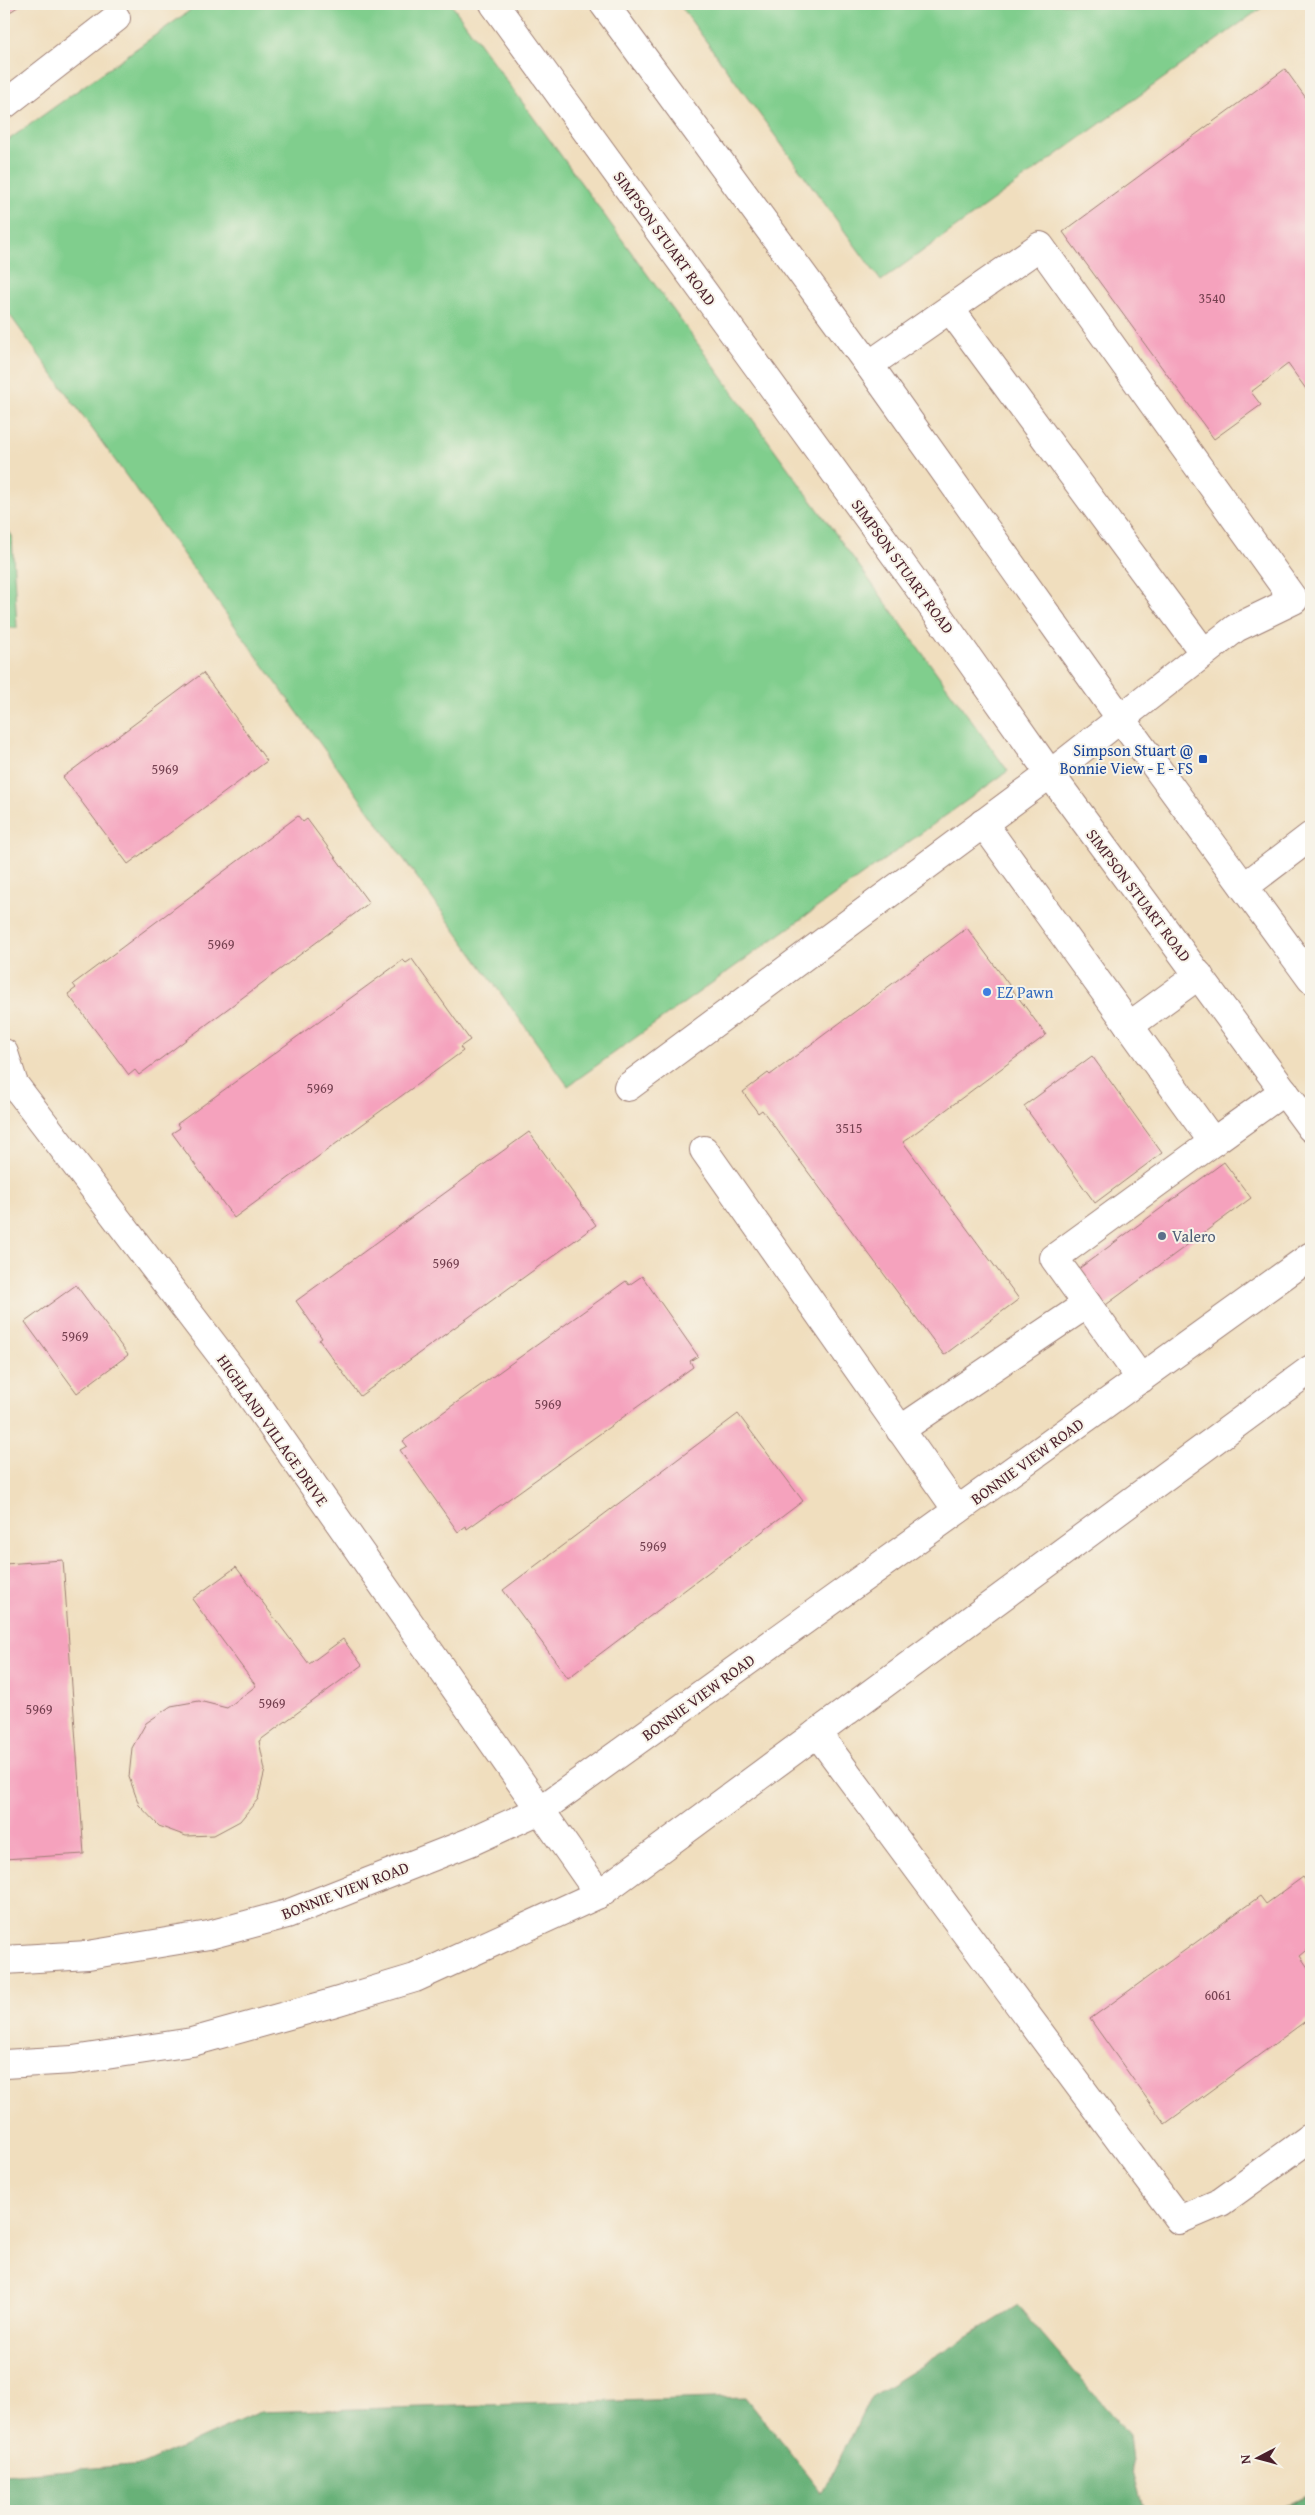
<svg xmlns="http://www.w3.org/2000/svg" width="1315" height="2515" viewBox="0 0 1315 2515" font-family="'Gentium Book Plus',serif">
	<rect width="100%" height="100%" fill="#f7f3e8"/>
	<filter id="ink" filterUnits="userSpaceOnUse"><feTurbulence type="fractalNoise" baseFrequency=".02" numOctaves="2"/><feDisplacementMap in="SourceGraphic" scale="10" xChannelSelector="R" yChannelSelector="G"/><feConvolveMatrix kernelMatrix="1 2 1 2 8 2 1 2 1" color-interpolation-filters="sRGB"/></filter>
	<filter id="wash" filterUnits="userSpaceOnUse"><feTurbulence type="fractalNoise" baseFrequency=".0096" numOctaves="4" result="noise"/><feDisplacementMap in="SourceGraphic" scale="20" xChannelSelector="R" yChannelSelector="G"/><feGaussianBlur stdDeviation="1.12" result="paint"/><feColorMatrix in="noise" values="0 0 0 0 0 0 0 0 0 0 0 0 0 0 0 0 0 1.4 0 .05"/><feComposite in="paint" operator="in"/></filter>
	<g filter="url(#wash)">
		<rect width="100%" height="100%" fill="#f0debe"/>
		<g fill="#80ce8d" stroke="#65765c">
			<path d="M199 4H451L1008 771 568 1086 4 307V143Z"/>
			<path d="M679 4H1267L881 281Z"/>
			<path d="M4 524 12 536 17 628H4Z"/>
		</g>
		<g fill="#68b178" stroke="#596852">
			<path d="M1018 2306 1129 2435 1133 2471 1144 2511H4V2475L144 2464 259 2412 746 2397 822 2493 871 2397Z"/>
			<path d="M1311 2494V2511H1272Z"/>
		</g>
		<g id="blocks">
			<g fill="#f5a2bd">
				<path d="M4 4H22L4 16Z"/>
				<path d="M1285 69 1311 105V396L1288 364 1251 392 1261 405 1214 439 1063 232Z"/>
				<path d="M203 673 267 761 128 864 63 777Z"/>
				<path d="M298 816 303 822 307 819 369 903 139 1075 135 1070 129 1075 68 994 76 988 73 984Z"/>
				<path d="M967 928 1046 1035 903 1142 1019 1299 944 1355 762 1110 758 1113 743 1092 768 1073 770 1075Z"/>
				<path d="M412 959 470 1040 460 1047 463 1051 234 1218 172 1133 180 1128 177 1124 403 960 406 963Z"/>
				<path d="M1092 1056 1162 1153 1095 1203 1024 1106Z"/>
				<path d="M529 1132 596 1225 360 1396 319 1340 322 1338 296 1301Z"/>
				<path d="M1224 1162 1251 1198 1099 1310 1073 1273Z"/>
				<path d="M642 1276 698 1356 690 1361 693 1367 467 1529 466 1526 458 1532 400 1450 407 1446 403 1441 626 1281 629 1285Z"/>
				<path d="M76 1285 128 1355 77 1393 25 1322Z"/>
				<path d="M738 1414 803 1501 568 1678 503 1590Z"/>
				<path d="M63 1560 84 1854 4 1859V1564Z"/>
				<path d="M236 1567 309 1664 343 1639 362 1665 259 1741 265 1770 258 1799 240 1821 214 1835 186 1836 159 1826 139 1805 129 1777 132 1748 146 1723 171 1706 199 1701 227 1708 256 1686 192 1599Z"/>
				<path d="M1303 1877 1311 1888V1947L1300 1956 1311 1972V2017L1165 2124 1090 2019 1260 1896 1266 1904Z"/>
			</g>
		</g>
	</g>
	<g filter="url(#ink)">
		<use href="#blocks" fill-opacity="0" stroke="#9d7e74" stroke-width="1"/>
		<g fill="none" stroke-linecap="round" stroke-linejoin="round">
			<defs>
				<g id="minor">
					<path d="M4 105 116 18"/>
					<path d="M950 309 1204 653"/>
					<path d="M983 823 1213 1142 1054 1258 1141 1379"/>
					<path d="M1244 887 1311 836"/>
					<path d="M1129 1026 1199 975"/>
					<path d="M4 1053 14 1084 234 1372 599 1894"/>
					<path d="M628 1087 1050 774 1236 628 1294 600 1040 246 869 365"/>
					<path d="M1213 1142 1284 1091"/>
					<path d="M704 1150 957 1510"/>
					<path d="M900 1430 1087 1304"/>
					<path d="M817 1733 1179 2220 1221 2202 1311 2137"/>
				</g>
				<g id="major">
					<path d="M494 4 916 584 1050 774 1311 1128"/>
					<path d="M604 4 869 365 1121 719 1311 979"/>
					<path d="M4 1960 88 1955 209 1935 287 1914 470 1842 542 1809 1311 1256"/>
					<path d="M4 2064 73 2060 192 2042 332 2003 415 1978 599 1894 1311 1369"/>
				</g>
			</defs>
			<use href="#minor" stroke="#9d7e74" stroke-width="30"/>
			<use href="#major" stroke="#9d7e74" stroke-width="30"/>
			<use href="#minor" stroke="#fff" stroke-width="28"/>
			<use href="#major" stroke="#fff" stroke-width="28"/>
		</g>
	</g>
	<rect fill="#1a4fb4" stroke="#f7f3e8" stroke-width="2" x="1198" y="754" width="10" height="10" rx="2.5"/>
	<circle fill="#3f7fe0" stroke="#f7f3e8" stroke-width="2" cx="987" cy="992" r="5"/>
	<circle fill="#5c6f8a" stroke="#f7f3e8" stroke-width="2" cx="1162" cy="1236" r="5"/>
	<g text-anchor="middle" dominant-baseline="central" stroke-width="4" stroke-linejoin="round" paint-order="stroke">
		<g font-size="14" fill="#754050">
			<text x="1212" y="298">3540</text>
			<text x="165" y="769">5969</text>
			<text x="221" y="944">5969</text>
			<text x="320" y="1088">5969</text>
			<text x="849" y="1128">3515</text>
			<text x="446" y="1263">5969</text>
			<text x="75" y="1336">5969</text>
			<text x="548" y="1404">5969</text>
			<text x="653" y="1546">5969</text>
			<text x="272" y="1703">5969</text>
			<text x="39" y="1709">5969</text>
			<text x="1218" y="1995">6061</text>
		</g>
		<g font-size="16" fill="#4a1f2b" stroke="#f7f3e8">
			<text transform="translate(665 238) rotate(54)">SIMPSON STUART ROAD</text>
			<text transform="translate(903 566) rotate(54)">SIMPSON STUART ROAD</text>
			<text transform="translate(1139 895) rotate(53)">SIMPSON STUART ROAD</text>
			<text transform="translate(273 1430) rotate(55)">HIGHLAND VILLAGE DRIVE</text>
			<text transform="translate(1027 1461) rotate(-36)">BONNIE VIEW ROAD</text>
			<text transform="translate(698 1697) rotate(-36)">BONNIE VIEW ROAD</text>
			<text transform="translate(345 1890) rotate(-21)">BONNIE VIEW ROAD</text>
		</g>
		<g font-size="16" fill="#164399" stroke="#f7f3e8" text-anchor="end">
			<text x="1193" y="750">Simpson Stuart @<tspan x="1193" dy="18">Bonnie View - E - FS</tspan></text>
		</g>
		<g font-size="16" fill="#366cbe" stroke="#f7f3e8" text-anchor="start">
			<text x="997" y="992">EZ Pawn</text>
		</g>
		<g font-size="16" fill="#4e5e75" stroke="#f7f3e8" text-anchor="start">
			<text x="1172" y="1236">Valero</text>
		</g>
	</g>
	<rect width="1315" height="2515" fill="none" stroke="#f7f3e8" stroke-width="20"/>
	<g transform="translate(1258 2458) rotate(264)" stroke="#f7f3e8" stroke-width="4" paint-order="stroke">
	<path d="M0-4L9 19L0 12L-9 19Z" fill="#4a1f2b"/>
	<text y="-8" font-size="14" font-weight="bold" text-anchor="middle" fill="#4a1f2b">N</text>
	</g>
</svg>
